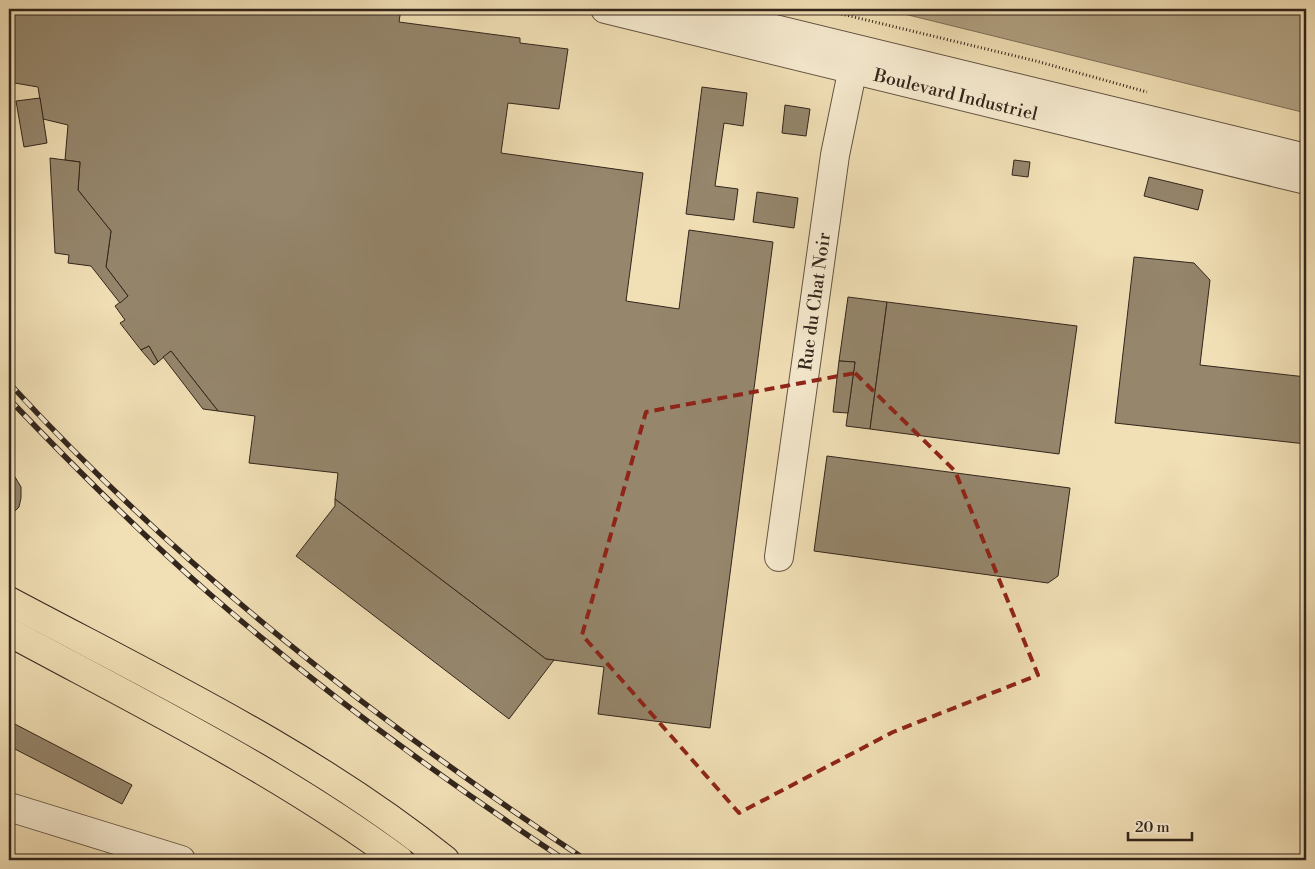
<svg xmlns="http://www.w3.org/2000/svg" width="1315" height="869" viewBox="0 0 1315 869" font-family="'Libre Bodoni',serif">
	<rect width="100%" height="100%" fill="#f1dfb5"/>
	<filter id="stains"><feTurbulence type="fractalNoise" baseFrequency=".004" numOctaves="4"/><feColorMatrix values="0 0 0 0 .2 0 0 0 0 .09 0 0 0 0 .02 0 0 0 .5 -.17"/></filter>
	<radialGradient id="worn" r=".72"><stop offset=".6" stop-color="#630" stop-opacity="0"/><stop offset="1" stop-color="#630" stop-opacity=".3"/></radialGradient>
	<path fill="#b0a081" stroke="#7e6f59" d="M884 9H1306V113Z"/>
	<g fill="#95866c" stroke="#32251c">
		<path d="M9 9H401L399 22 520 38V43L568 49 559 109 508 103 501 153 643 173 626 301 679 309 689 230 773 242 710 728 598 714 604 667 546 659 335 499 338 473 249 463 255 416 218 411 171 351 158 362 149 346 141 350 120 323 125 320 115 306 128 296 106 267 111 231 78 190 80 162 65 160 68 125 43 119 38 87 9 82Z"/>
		<path d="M702 87 747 93 743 126 724 123 715 186 738 189 734 220 686 214Z"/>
		<path d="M40 98 47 143 24 147 16 101Z"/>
		<path d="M785 105 810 109 806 136 782 133Z"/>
		<path d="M50 158 80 162 78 190 111 231 106 267 128 296 120 303 91 266 68 263 69 255 55 253Z"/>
		<path d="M1014 160 1030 162 1028 177 1012 175Z"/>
		<path d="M1149 177 1203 190 1198 210 1144 196Z"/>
		<path d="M757 192 798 198 794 228 753 222Z"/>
		<path d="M1134 257 1194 263 1210 280 1200 365 1306 377V444L1115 423Z"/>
		<path d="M848 297 887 302 870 429 846 426 855 362 839 361Z"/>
		<path d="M887 302 1077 326 1059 454 870 429Z"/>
		<path d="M149 346 158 362 154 365 141 350Z"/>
		<path d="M171 351 218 411 203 409 163 357Z"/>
		<path d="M839 361 855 362 848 413 833 412Z"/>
		<path d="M827 456 1070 488 1058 576 1048 583 814 551Z"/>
		<path d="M9 472 15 477 21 487V498L19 507 9 517Z"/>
		<path d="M335 499 546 659 554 660 509 719 296 556 335 506Z"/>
		<path d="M9 721 132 785 122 804 9 746Z"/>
		<path d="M9 856 23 860H9Z"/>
	</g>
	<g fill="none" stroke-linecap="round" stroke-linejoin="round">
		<defs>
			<g id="minor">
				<path id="s1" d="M605 9 1306 180"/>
				<path d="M692 9 1306 158"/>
				<path id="s2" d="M779 557 835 155 856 53"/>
				<path d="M9 807 181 860"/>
			</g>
			<g id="highway">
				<path d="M9 601C157 680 313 754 445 860"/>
				<path d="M9 632C142 704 278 771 399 860"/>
			</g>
		</defs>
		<use href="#minor" stroke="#625442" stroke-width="30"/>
		<use href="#highway" stroke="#32251c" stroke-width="30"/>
		<path stroke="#32251c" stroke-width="3" stroke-dasharray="1 2.5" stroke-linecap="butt" d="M821 9 1036 61 1147 92"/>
		<use href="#minor" stroke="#f6eacf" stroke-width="28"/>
		<use href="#highway" stroke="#f1dfb5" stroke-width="28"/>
		<defs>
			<g id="rail">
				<path d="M9 383C179 568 377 722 586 860"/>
				<path d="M9 399C74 467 141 534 212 596 323 692 442 779 565 860"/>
			</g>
		</defs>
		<use href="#rail" stroke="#32251c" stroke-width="5.5"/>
		<use href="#rail" stroke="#f6eacf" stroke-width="4" stroke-dasharray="11" stroke-linecap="butt"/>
	</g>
	<path fill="none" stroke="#8f2418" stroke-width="4" stroke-dasharray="10 6" stroke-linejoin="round" d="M855 373 955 471 1038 675 893 732 739 813 582 635 646 412Z"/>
	<g text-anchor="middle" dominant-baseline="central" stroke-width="4" stroke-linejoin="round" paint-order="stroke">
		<g font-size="18" fill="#32251c" stroke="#f6eacf">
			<text stroke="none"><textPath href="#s1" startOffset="361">Boulevard Industriel</textPath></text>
			<text stroke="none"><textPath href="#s2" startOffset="258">Rue du Chat Noir</textPath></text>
		</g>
	</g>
	<rect width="1315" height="869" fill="none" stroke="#f1dfb5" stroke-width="30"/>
	<rect x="10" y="10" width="1295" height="849" fill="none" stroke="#32251c" stroke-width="2.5"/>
	<rect x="15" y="15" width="1285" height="839" fill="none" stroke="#32251c"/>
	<path d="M1128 832v8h64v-8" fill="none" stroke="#32251c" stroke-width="2.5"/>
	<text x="1135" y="832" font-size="15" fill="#32251c" stroke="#f6eacf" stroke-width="4" paint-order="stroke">20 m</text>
	<rect width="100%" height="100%" filter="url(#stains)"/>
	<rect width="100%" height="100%" fill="url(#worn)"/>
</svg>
